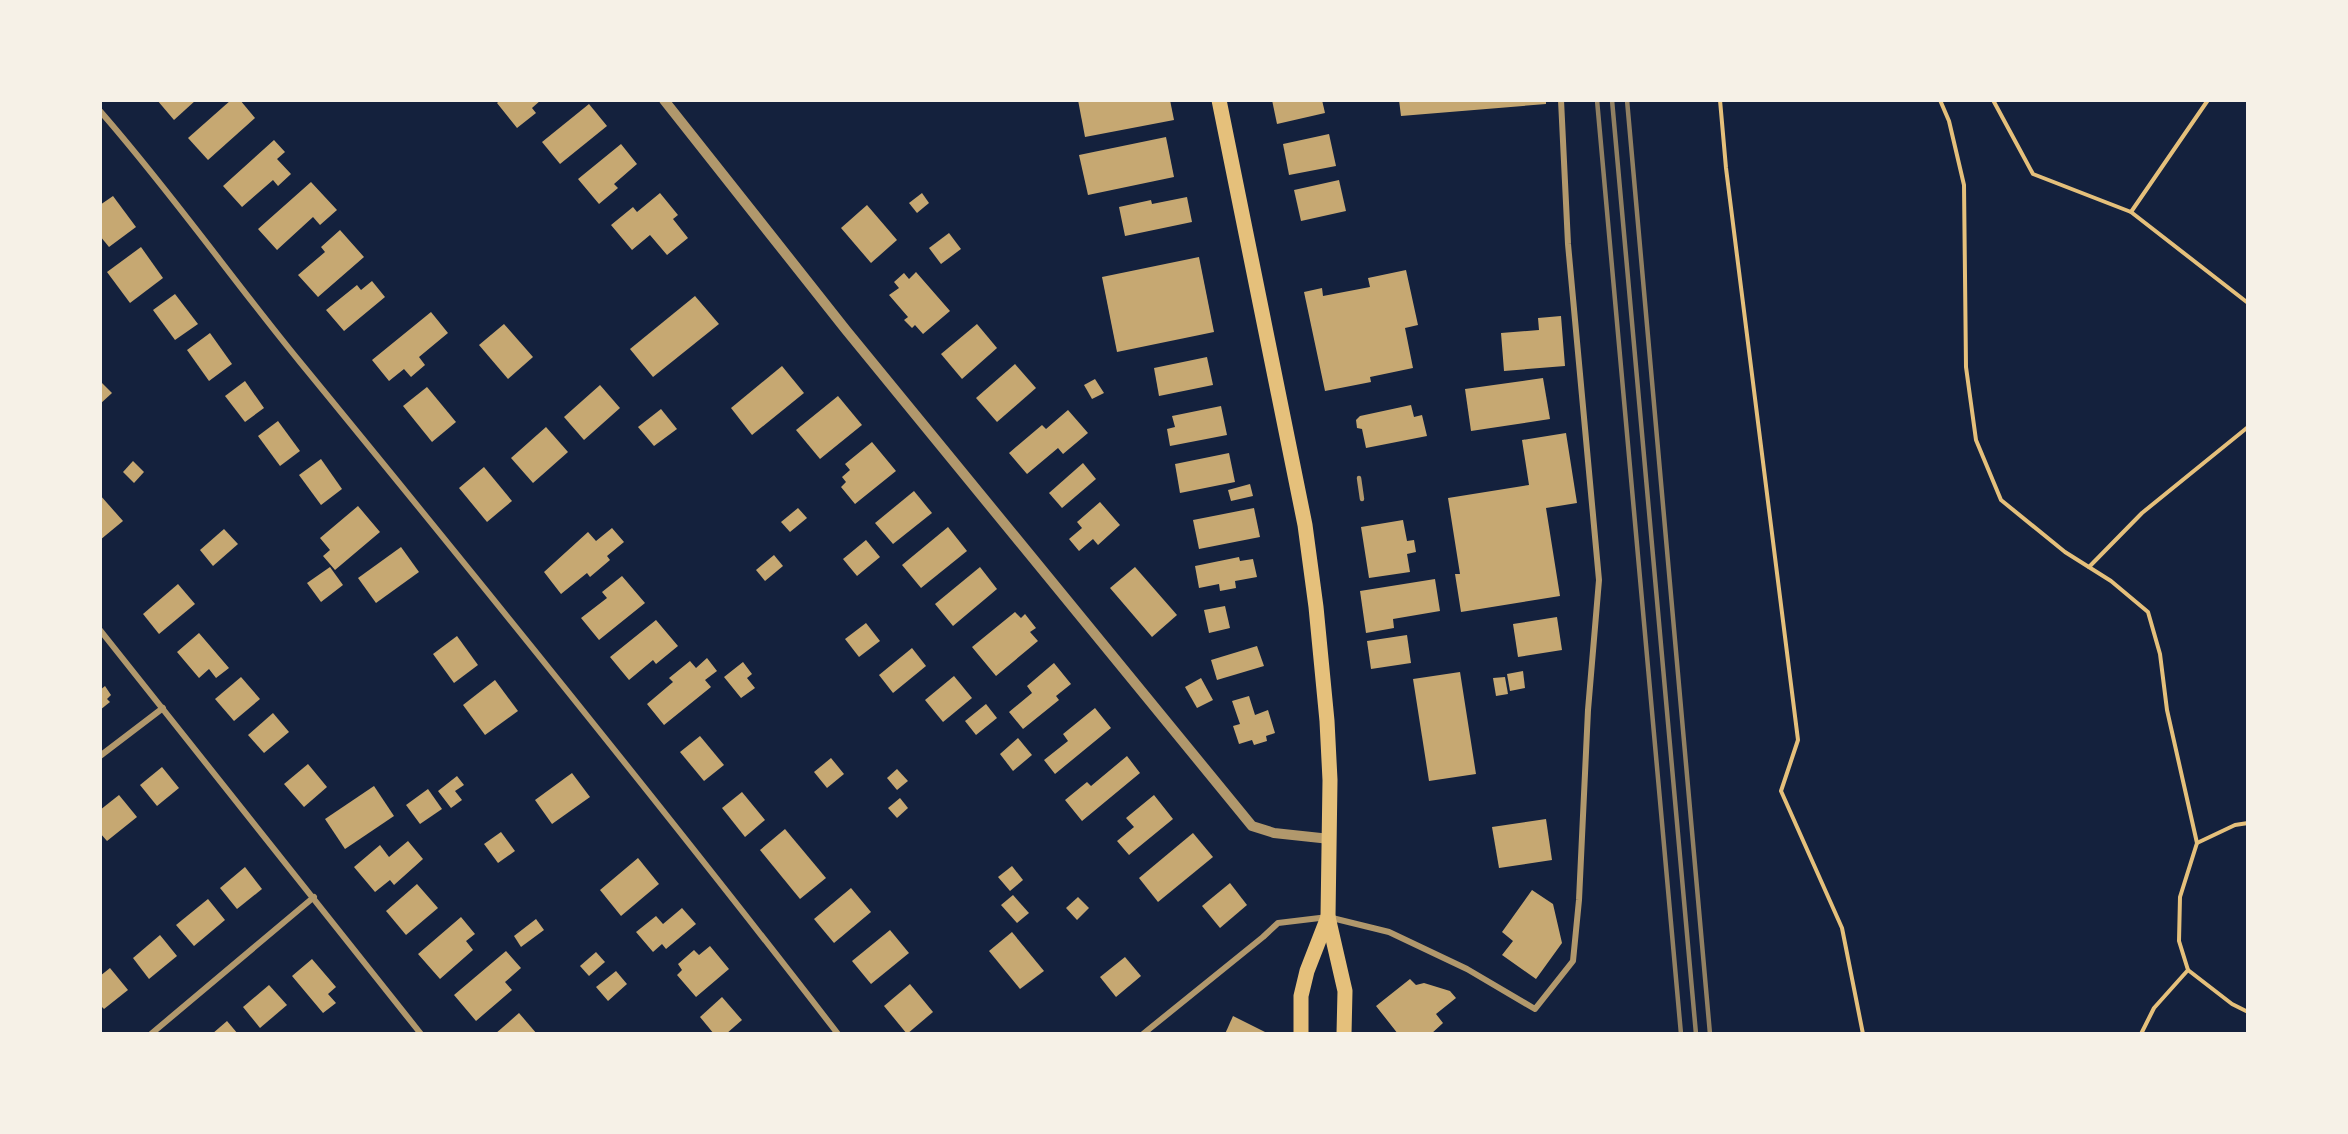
<svg xmlns="http://www.w3.org/2000/svg" width="2348" height="1134" viewBox="0 0 2348 1134" font-family="'Roboto Condensed',sans-serif">
	<rect width="100%" height="100%" fill="#14213d"/>
	<g fill="#c6a872">
		<path d="M157 100H196L174 120Z"/>
		<path d="M231 100H240L255 118 208 160 188 138Z"/>
		<path d="M500 100H541L532 108 536 113 517 128 497 103Z"/>
		<path d="M1078 100H1170L1174 120 1085 137Z"/>
		<path d="M1272 100H1322L1325 113 1277 124Z"/>
		<path d="M1399 100H1546V104L1401 116Z"/>
		<path d="M589 104 607 126 560 164 542 142Z"/>
		<path d="M1329 134 1336 166 1289 175 1283 144Z"/>
		<path d="M1166 137 1174 177 1088 195 1079 155Z"/>
		<path d="M274 140 285 152 277 159 291 174 278 186 273 180 242 207 223 186Z"/>
		<path d="M621 144 637 164 614 184 618 188 599 204 578 179Z"/>
		<path d="M1339 180 1346 211 1301 221 1294 190Z"/>
		<path d="M311 182 337 210 320 225 313 217 277 250 258 229Z"/>
		<path d="M660 193 678 215 673 219 688 238 667 255 650 235 632 250 611 225 633 207 637 212Z"/>
		<path d="M922 193 929 203 917 213 909 203Z"/>
		<path d="M113 196 136 227 109 247 100 236V205Z"/>
		<path d="M1187 197 1192 222 1125 236 1119 207 1151 200 1152 204Z"/>
		<path d="M867 205 897 240 871 263 841 228Z"/>
		<path d="M340 230 364 257 318 297 298 275 325 252 321 247Z"/>
		<path d="M949 233 961 249 941 264 929 248Z"/>
		<path d="M141 247 163 278 130 303 107 272Z"/>
		<path d="M1199 257 1214 332 1117 352 1102 277Z"/>
		<path d="M1406 270 1418 325 1405 328 1413 368 1370 377 1371 382 1325 391 1304 292 1322 288 1323 296 1370 287 1368 278Z"/>
		<path d="M916 272 950 311 923 334 915 325 912 328 904 320 908 317 889 295 899 288 894 282 904 273 909 279Z"/>
		<path d="M372 281 385 297 344 331 326 310 357 285 361 290Z"/>
		<path d="M175 294 198 324 175 340 153 310Z"/>
		<path d="M695 296 719 324 653 377 630 349Z"/>
		<path d="M431 312 448 333 419 357 425 365 411 377 404 369 389 381 372 360Z"/>
		<path d="M1561 316 1565 366 1504 371 1501 333 1539 330 1538 318Z"/>
		<path d="M504 324 533 357 508 379 479 345Z"/>
		<path d="M977 324 997 348 962 379 941 354Z"/>
		<path d="M210 333 232 364 209 381 187 350Z"/>
		<path d="M1207 357 1213 385 1159 396 1154 368Z"/>
		<path d="M1015 364 1036 388 997 422 976 398Z"/>
		<path d="M782 366 804 393 752 435 731 408Z"/>
		<path d="M1543 378 1550 419 1471 431 1465 389Z"/>
		<path d="M1095 379 1104 393 1092 399 1084 385Z"/>
		<path d="M245 381 264 408 245 422 225 396Z"/>
		<path d="M102 383 112 393 100 404V384Z"/>
		<path d="M600 385 620 408 584 440 564 417Z"/>
		<path d="M427 387 456 422 432 442 403 406Z"/>
		<path d="M838 396 862 425 820 459 796 430Z"/>
		<path d="M1411 405 1414 417 1422 415 1427 436 1366 448 1362 429 1357 428 1356 420 1360 416Z"/>
		<path d="M1221 406 1227 435 1170 446 1167 429 1175 427 1172 416Z"/>
		<path d="M661 409 677 429 654 446 638 427Z"/>
		<path d="M1068 410 1088 433 1063 454 1058 448 1027 474 1009 453 1042 425 1046 429Z"/>
		<path d="M278 421 300 451 280 466 258 436Z"/>
		<path d="M546 427 568 452 533 483 511 458Z"/>
		<path d="M1566 433 1577 503 1546 508 1560 596 1461 612 1455 574H1460L1448 498 1529 485 1522 440Z"/>
		<path d="M872 442 896 471 855 504 841 487 846 482 842 477 850 470 845 464Z"/>
		<path d="M1229 453 1235 482 1180 493 1175 464Z"/>
		<path d="M321 459 342 489 321 505 299 475Z"/>
		<path d="M133 461 144 472 134 483 123 472Z"/>
		<path d="M1083 463 1096 479 1062 508 1049 493Z"/>
		<path d="M484 467 512 501 487 522 459 488Z"/>
		<path d="M1250 484 1253 496 1231 501 1228 490Z"/>
		<path d="M914 491 932 513 893 544 875 523Z"/>
		<path d="M100 495 123 521 100 540Z"/>
		<path d="M1100 502 1120 525 1098 545 1093 539 1079 551 1069 539 1082 528 1077 522Z"/>
		<path d="M358 506 380 532 335 570 323 556 330 550 320 538Z"/>
		<path d="M798 508 807 518 790 532 781 522Z"/>
		<path d="M1254 508 1260 537 1199 549 1193 520Z"/>
		<path d="M1403 520 1407 541 1414 540 1416 552 1407 554 1410 572 1369 578 1361 527Z"/>
		<path d="M948 527 967 551 921 588 902 565Z"/>
		<path d="M612 528 624 542 607 556 610 560 590 577 587 573 561 594 544 572 588 532 596 541Z"/>
		<path d="M224 529 238 544 213 566 200 550Z"/>
		<path d="M866 540 880 557 857 576 843 559Z"/>
		<path d="M401 547 419 572 376 603 358 578Z"/>
		<path d="M774 555 783 566 765 581 756 570Z"/>
		<path d="M1239 557 1240 561 1253 559 1257 577 1235 581 1236 588 1220 591 1219 584 1199 588 1195 566Z"/>
		<path d="M330 567 343 585 321 602 307 583Z"/>
		<path d="M980 567 997 589 953 626 935 604Z"/>
		<path d="M1135 567 1177 615 1152 637 1110 588Z"/>
		<path d="M622 576 645 603 599 640 581 618 607 598 602 592Z"/>
		<path d="M1435 579 1440 611 1393 619 1394 628 1366 633 1360 591Z"/>
		<path d="M178 584 195 604 159 634 143 614Z"/>
		<path d="M1225 606 1230 628 1209 633 1204 610Z"/>
		<path d="M1015 612 1021 618 1025 614 1036 628 1030 632 1038 641 996 676 972 647Z"/>
		<path d="M1557 617 1562 650 1518 657 1513 624Z"/>
		<path d="M656 620 678 646 656 664 653 660 629 680 610 657Z"/>
		<path d="M866 623 880 641 859 657 845 639Z"/>
		<path d="M199 633 229 668 216 678 209 669 199 678 177 652Z"/>
		<path d="M1407 635 1411 663 1371 669 1367 641Z"/>
		<path d="M457 636 478 665 454 683 433 654Z"/>
		<path d="M1257 646 1264 666 1217 680 1211 660Z"/>
		<path d="M912 648 926 666 893 693 879 675Z"/>
		<path d="M707 658 717 671 705 680 711 687 664 725 647 704 673 682 669 678 690 661 696 668Z"/>
		<path d="M743 662 752 674 747 678 755 688 741 698 724 677Z"/>
		<path d="M1054 663 1071 684 1056 696 1059 700 1023 729 1009 712 1032 693 1027 686Z"/>
		<path d="M1523 671 1525 688 1510 691 1507 674Z"/>
		<path d="M1460 672 1476 774 1429 781 1413 679Z"/>
		<path d="M954 676 972 698 943 722 925 700Z"/>
		<path d="M241 677 260 699 234 721 215 699Z"/>
		<path d="M1505 677 1508 694 1496 696 1493 678Z"/>
		<path d="M1201 678 1213 700 1197 708 1185 687Z"/>
		<path d="M495 680 518 711 485 735 463 705Z"/>
		<path d="M105 686 111 695 107 699 110 702 100 710V690Z"/>
		<path d="M1249 696 1255 715 1268 710 1275 733 1266 736 1267 741 1254 745 1252 740 1239 744 1233 726 1240 724 1232 701Z"/>
		<path d="M986 704 997 718 976 735 965 721Z"/>
		<path d="M1095 708 1111 728 1055 774 1044 760 1068 741 1063 734Z"/>
		<path d="M273 713 289 732 264 753 248 735Z"/>
		<path d="M700 736 724 765 704 781 680 752Z"/>
		<path d="M1018 738 1032 755 1013 771 1000 754Z"/>
		<path d="M1127 756 1140 773 1082 821 1065 800 1087 782 1091 786Z"/>
		<path d="M831 758 844 774 827 788 814 772Z"/>
		<path d="M308 764 327 787 304 807 284 784Z"/>
		<path d="M162 767 179 788 157 806 140 785Z"/>
		<path d="M897 769 908 781 897 790 887 778Z"/>
		<path d="M572 773 590 797 552 824 535 800Z"/>
		<path d="M457 776 464 785 455 791 462 800 451 808 438 791Z"/>
		<path d="M374 786 394 816 345 849 325 819Z"/>
		<path d="M428 789 442 809 420 824 406 805Z"/>
		<path d="M742 792 765 820 745 837 722 808Z"/>
		<path d="M119 795 137 817 107 841 100 833V810Z"/>
		<path d="M1154 795 1173 819 1129 855 1117 841 1134 827 1126 818Z"/>
		<path d="M900 798 908 808 897 818 888 808Z"/>
		<path d="M1546 819 1552 860 1499 868 1492 827Z"/>
		<path d="M785 829 826 878 800 899 760 850Z"/>
		<path d="M501 832 515 851 498 863 484 844Z"/>
		<path d="M1193 833 1213 857 1158 902 1139 878Z"/>
		<path d="M408 841 423 859 394 885 390 880 375 892 354 867 380 845 389 857Z"/>
		<path d="M638 858 659 884 621 916 600 890Z"/>
		<path d="M1012 866 1023 880 1010 891 998 877Z"/>
		<path d="M245 867 262 889 237 909 220 888Z"/>
		<path d="M1230 883 1247 905 1220 928 1202 906Z"/>
		<path d="M417 884 438 908 406 935 386 911Z"/>
		<path d="M851 888 871 912 834 943 814 919Z"/>
		<path d="M1532 890 1553 904 1562 943 1536 979 1502 955 1513 941 1502 932Z"/>
		<path d="M1013 895 1029 913 1017 923 1001 905Z"/>
		<path d="M1078 897 1089 908 1077 920 1066 908Z"/>
		<path d="M208 899 225 920 194 946 176 925Z"/>
		<path d="M682 908 696 924 666 949 662 944 653 952 636 932 656 916 663 924Z"/>
		<path d="M461 917 475 934 466 941 473 950 440 979 418 954Z"/>
		<path d="M536 919 544 930 521 947 514 936Z"/>
		<path d="M890 930 909 953 871 984 852 961Z"/>
		<path d="M1012 932 1044 971 1020 989 989 951Z"/>
		<path d="M160 935 177 956 149 979 133 958Z"/>
		<path d="M710 946 729 969 696 997 677 975 682 970 678 964 694 950 699 955Z"/>
		<path d="M506 951 521 968 505 982 512 990 476 1021 454 995Z"/>
		<path d="M596 952 605 962 589 976 580 966Z"/>
		<path d="M1125 957 1141 976 1116 997 1100 977Z"/>
		<path d="M312 959 336 987 328 994 336 1003 323 1013 292 976Z"/>
		<path d="M110 968 128 990 104 1009 100 1005V976Z"/>
		<path d="M616 971 627 984 608 1001 596 987Z"/>
		<path d="M1410 979 1416 985 1424 983 1450 991 1456 998 1436 1014 1443 1023 1431 1034H1398L1376 1006Z"/>
		<path d="M910 984 933 1012 907 1034 884 1006Z"/>
		<path d="M269 985 287 1005 260 1028 243 1007Z"/>
		<path d="M722 997 742 1020 726 1034H714L700 1017Z"/>
		<path d="M519 1013 537 1034H495Z"/>
		<path d="M1233 1016 1269 1034H1225Z"/>
		<path d="M227 1021 238 1034H212Z"/>
	</g>
	<g fill="none" stroke-linecap="round" stroke-linejoin="round">
		<g stroke="#e5c07b" stroke-width="4">
			<path d="M1720 100 1726 168 1798 740 1781 791 1842 928 1863 1034"/>
			<path d="M1940 100 1949 121 1964 185 1966 367 1976 440 2001 500 2065 552 2111 581 2148 612 2160 654 2167 710 2197 843 2180 897 2179 941 2188 970 2154 1008 2141 1034"/>
			<path d="M1993 100 2033 174 2131 212"/>
			<path d="M2208 100 2131 212 2248 303"/>
			<path d="M2089 567 2142 513 2248 427"/>
			<path d="M2197 843 2235 825 2248 823"/>
			<path d="M2188 970 2232 1004 2248 1012"/>
		</g>
		<path stroke="#b1986c" stroke-width="4.5" d="M1359 478 1362 499"/>
		<g stroke="#b1986c" stroke-width="6">
			<path d="M100 111C171 192 232 279 300 362 482 584 663 807 838 1034"/>
			<path d="M100 630 421 1034"/>
			<path d="M100 756 163 708"/>
			<path d="M151 1034 314 897"/>
			<path d="M1143 1034 1263 937 1278 923 1328 917 1389 932 1467 969 1535 1009 1573 961 1579 900 1588 710 1599 580 1568 244 1561 100"/>
		</g>
		<path stroke="#b1986c" stroke-width="10" d="M664 100 846 330 1252 826 1274 833 1330 839"/>
		<g stroke="#e5c07b" stroke-width="15">
			<path d="M1219 100 1305 525 1316 607 1327 721 1330 780 1328 917 1345 991 1344 1034"/>
			<path d="M1301 1034V996L1307 971 1328 917"/>
		</g>
		<g stroke="#918062" stroke-width="4.5">
			<path d="M1597 100 1681 1034"/>
			<path d="M1612 100 1696 1034"/>
			<path d="M1627 100 1710 1034"/>
		</g>
	</g>
	<rect width="2348" height="1134" fill="none" stroke="#f6f1e7" stroke-width="204"/>
</svg>
